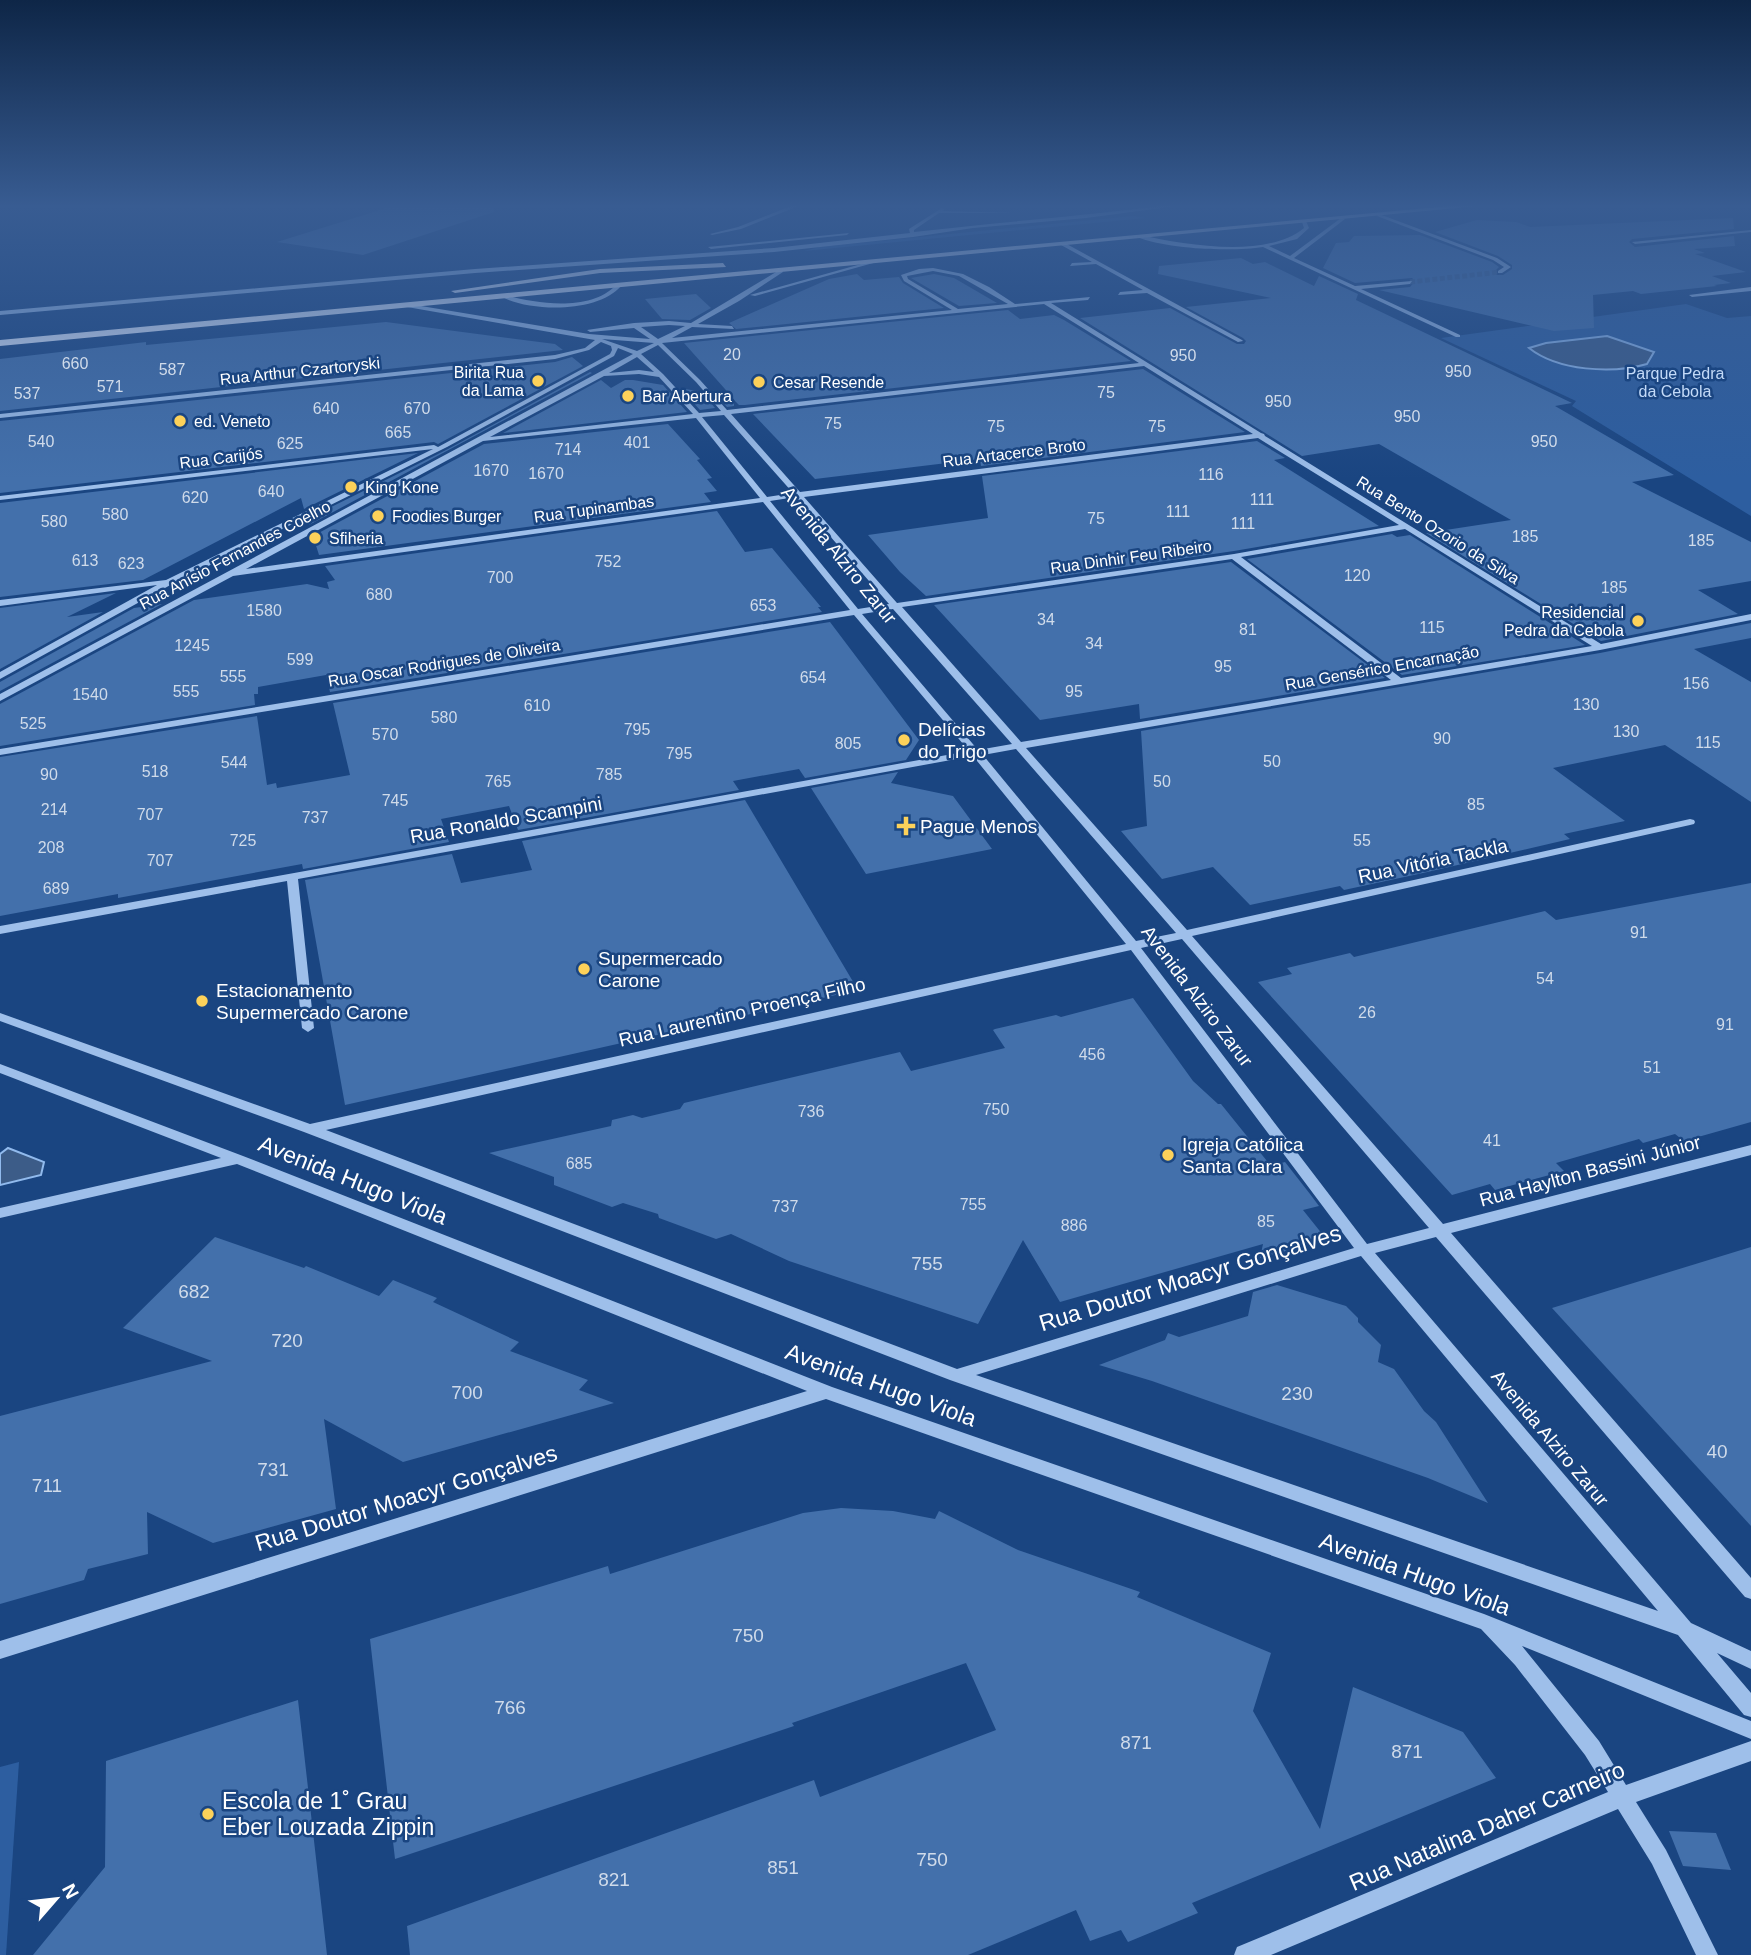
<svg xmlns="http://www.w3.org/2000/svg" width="1751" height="1955" viewBox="0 0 1751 1955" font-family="Arial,sans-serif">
	<rect width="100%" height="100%" fill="#1a4581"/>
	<g fill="#2d5ea0">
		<path d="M1133 216 1146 218 804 251 819 247Z"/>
		<path d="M1686 304 1727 318 1751 316V516L1572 406 1576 401 1441 338Z"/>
		<path d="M19 1762 6 1955H0V1767Z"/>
	</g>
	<g fill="#3c5c88" stroke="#91baed" stroke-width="2">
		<path d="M1607 336 1654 352 1647 364C1612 374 1558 371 1529 348L1546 343Z"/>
		<path d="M8 1148 44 1162 41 1175 0 1185V1154Z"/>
	</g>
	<g fill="#4370ab">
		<path d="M396 205H493L494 212 363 255 277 242Z"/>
		<path d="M1733 218 1734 229 1632 239 1629 242 1635 247 1734 236 1735 246 1694 249 1705 253 1695 254 1746 272 1712 276 1731 283 1714 285 1717 286 1641 294 1633 291 1593 295 1594 328 1554 331 1379 290 1410 287 1415 281 1412 278 1355 283 1323 268 1336 243 1349 242 1354 236 1420 235 1492 262 1499 267 1495 271 1496 275H1503L1512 269V265L1498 256 1435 232 1477 220 1516 222 1530 227Z"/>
		<path d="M1241 258 1253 264 1265 262 1314 286 1319 276 1358 294 1356 300 1572 403 1555 406 1674 475 1632 482 1751 542V581L1698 590 1738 614 1601 641 1426 533 1511 520 1379 444 1302 456 1080 318 1170 308 1237 344H1244L1246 341 1243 338 1186 307 1271 298 1158 274 1159 266Z"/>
		<path d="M857 274 864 280 899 277 903 283 944 308 736 329 729 323 829 279Z"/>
		<path d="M934 274 954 278 997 303 959 306 911 278Z"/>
		<path d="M696 294 711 308 690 320 662 319 645 299Z"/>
		<path d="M1008 310 1020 319 1054 315 1064 320 1131 361 745 405H739L734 400V406L727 407 717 396 733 398 684 343Z"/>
		<path d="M386 322 555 344 563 350 0 411V359L146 342V345Z"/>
		<path d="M572 357 583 366 438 444 434 442 0 493V421L555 362Z"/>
		<path d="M1143 369 1245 432 981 466 980 459 815 479 753 414Z"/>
		<path d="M590 372 592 373 309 525 307 519 448 449Z"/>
		<path d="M601 380 611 388 625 380H633L663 385 687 412 503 433Z"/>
		<path d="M680 388 702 392 715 408 700 410Z"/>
		<path d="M668 424 700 459 697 460 712 478 707 479 717 491 704 493 711 502 319 555 313 536 484 444Z"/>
		<path d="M1257 441 1285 458 1274 460 1379 526 1234 551 926 596 900 572 868 535 988 518 982 476Z"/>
		<path d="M418 453 304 509 301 498 143 580 0 597V503Z"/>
		<path d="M717 511 745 552 772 548 821 607H818L822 612 330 692 326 675 258 687V694H254L255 705 0 746V704L194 600 307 584 329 589 327 582 335 580 325 566Z"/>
		<path d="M1392 534 1397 537 1410 535 1585 645 1402 675 1247 559Z"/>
		<path d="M1231 562 1385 678 1140 719 1139 704 1040 720 934 605Z"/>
		<path d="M116 593 67 617 103 612 0 669V608Z"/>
		<path d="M162 604 0 691V682L134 608Z"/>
		<path d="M830 622 919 740 906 760 805 778 799 769 733 781 739 790 518 830 509 806 441 819 449 842 303 869 302 864 118 898V894L0 916V757L257 716 267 785 276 783 277 788 350 775 333 703Z"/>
		<path d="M1751 623V638L1694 649 1751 682V802L1665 745 1553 768 1625 821 1564 834 1570 839 1423 873 1344 890 1340 886 1250 905 1213 867 1162 879 1121 831 1147 826 1141 731 1600 653Z"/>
		<path d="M898 772 891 783 953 796 992 849 866 874 811 788Z"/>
		<path d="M745 800 858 990 345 1105 305 880 452 854 461 883 532 870 522 841Z"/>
		<path d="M1751 883V1122L1684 1141 1675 1134 1643 1143 1639 1139 1556 1163 1564 1171 1495 1190 1490 1184 1452 1195 1258 982 1292 974 1287 968 1350 953 1354 957 1545 911 1556 920Z"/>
		<path d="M1133 998 1193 1081 1218 1104H1221L1271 1166 1285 1162 1310 1194 1319 1206 1303 1210 1327 1240 1260 1258 1263 1244 1060 1302 1023 1240 978 1324 789 1261 731 1234 716 1239 659 1218 658 1214 623 1203 612 1207 554 1185V1177L489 1153 611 1126 612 1120 633 1115 642 1118 680 1109 684 1103 900 1052 911 1071 1005 1048 993 1030 995 1029 1056 1015 1061 1017Z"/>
		<path d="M215 1237 304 1268 306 1266 379 1296 393 1280 437 1298 433 1302 519 1342 510 1351 588 1380 579 1390 614 1403 403 1462 324 1419 336 1509 213 1543 147 1512 148 1554 88 1569 84 1580 0 1604V1416L212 1361 123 1328Z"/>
		<path d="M1751 1247V1526L1552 1308Z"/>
		<path d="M1277 1285 1346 1306 1358 1318V1322L1381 1345 1378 1362 1394 1369 1424 1411 1436 1422 1488 1503 1428 1478 1152 1381 1099 1365 1165 1340 1168 1333 1179 1337 1248 1316 1253 1292Z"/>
		<path d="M841 1508 893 1511 935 1519 939 1511 1018 1550 1140 1592 1137 1597 1271 1653 1253 1711 1320 1829 1353 1687 1463 1732 1496 1778 1192 1903 1198 1913 1128 1942 1121 1930 1090 1941 1076 1910 968 1955H410L407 1926 814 1780 820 1797 996 1730 966 1663 792 1723 794 1726 395 1859 370 1639 608 1566 610 1574 803 1513Z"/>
		<path d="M298 1700 327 1955H33L105 1867 106 1761Z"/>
		<path d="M1669 1831 1716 1833 1731 1870 1683 1866Z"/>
	</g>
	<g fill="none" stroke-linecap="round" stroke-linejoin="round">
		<path stroke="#3c6194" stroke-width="5" stroke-dasharray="5 2.5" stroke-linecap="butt" d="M1410 282 1500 272"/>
		<g fill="#9ebfea" fill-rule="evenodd">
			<path d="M794 205H801L741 229 712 235 710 234 738 227Z"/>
			<path d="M1168 205H1184L1086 218 973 228 913 237 774 252 475 273 0 315V311L475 269 774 248 910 233 909 229 942 208 944 209 943 211 1015 213H939L914 230V232C999 222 1084 216 1168 205Z"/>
			<path d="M1379 214 1497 258 1511 267 1502 273H1498V271L1504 267 1493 260 1377 216Z"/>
			<path d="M1341 218 1345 219 1294 258 1355 286 1412 281 1410 284 1361 289 1460 335V337H1456L1263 247C1230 252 1167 249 1137 237L1140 235C1186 245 1266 259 1304 228L1302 222 1306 221 1309 228 1297 239 1269 246 1290 256Z"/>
			<path d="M1751 230V232L1635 244 1632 242Z"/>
			<path d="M849 233 847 235 711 249 708 247Z"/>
			<path d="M1063 242 1242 340 1243 341 1238 342 1147 293 1118 295 1120 292 1143 290 1096 264 1070 266 1072 263 1092 262 1061 245Z"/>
			<path d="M879 259 884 260 755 296 750 295Z"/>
			<path d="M933 268 963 274 989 287 1015 304 1090 297 1088 300 1051 303 1261 433 1264 434 1265 436 1601 644 1751 614V620L1600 650 1026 748 1187 930 1690 819 1694 820 1695 822 1694 824 1690 825 1192 936 1443 1224 1751 1145V1155L1451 1233 1751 1578V1599L1745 1597 1436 1237 1375 1253 1691 1623 1751 1651V1669L1717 1653 1751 1693V1717L1744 1715 1678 1635 950 1380 304 1132 0 1021V1013L310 1124 1126 944 973 756 298 879 314 1028 308 1032 302 1028 287 881 0 934V926L969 751 854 615 0 755V749L850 610 763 502 233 576 0 701V694L633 354 618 348 614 356 447 447 174 583 0 679V672L157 585 0 606V600L166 580 433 449 0 500V496L434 445 438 447 610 354 612 350 611 346 601 342 589 350 555 359 0 418V414L555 355 585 348 595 340 407 307 409 304 589 334 650 339 634 328 590 332 587 330 634 323 669 321 691 323 781 269 783 272 739 301 698 324 732 326 734 329 692 327 672 338 952 310 904 281 901 275 919 269ZM933 271 959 276 1008 304 958 309 908 279 907 276ZM1044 304 1139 363 727 410 700 380 662 343ZM669 325 685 326 658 339 641 327ZM602 339 654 343 637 351ZM658 345 696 382 721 411 699 413 663 374 641 354ZM637 357 654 372 639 370 609 373ZM1144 366 1253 434 800 492 731 414ZM639 374 659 377 693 414 490 437 604 376ZM724 415 793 493 767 497 702 417ZM696 418 760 498 246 569 483 441ZM1258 438 1399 525 1234 554 897 603 804 497ZM796 497 889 604 858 609 770 501ZM1405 529 1592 646 1401 678 1241 557ZM1232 559 1391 680 1021 742 902 607ZM893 609 1012 744 978 750 862 614ZM1016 749 1176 933 1136 941 983 755ZM1182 939 1429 1228 1367 1244 1141 948ZM1131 950 1354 1248 957 1369 326 1130ZM1361 1256 1658 1611 976 1375Z"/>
			<path d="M616 285 621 286C598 313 531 312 502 297L505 295C536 304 591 312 616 285Z"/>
			<path d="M1751 287V291L1692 297 1689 295Z"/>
			<path d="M0 1064 243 1156 832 1387 1484 1614 1751 1721V1739L1522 1646 1599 1741 1626 1785 1751 1741V1761L1636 1802 1666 1850 1718 1955H1696L1652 1864 1618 1809 1271 1955H1234L1237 1947 1608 1792 1585 1755 1515 1665 1481 1629 826 1399 0 1659V1641L807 1391 237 1164 0 1218V1208L221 1158 0 1073Z"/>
		</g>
		<g fill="#e2ecff" fill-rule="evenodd">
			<path d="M1460 205H1488L0 346V340Z"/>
			<path d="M723 263 726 267 600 273 455 293 451 291 600 269Z"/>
		</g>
	</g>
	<linearGradient id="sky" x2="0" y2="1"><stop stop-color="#0e2647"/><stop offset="0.43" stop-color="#385c92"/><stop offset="1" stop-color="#385c92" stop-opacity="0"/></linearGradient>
	<rect width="1751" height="479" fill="url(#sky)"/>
	<g fill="#fcd15a" stroke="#1a4581" stroke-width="2.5">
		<circle cx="538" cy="381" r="7"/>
		<circle cx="759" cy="382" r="7"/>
		<circle cx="628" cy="396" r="7"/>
		<circle cx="180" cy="421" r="7"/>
		<circle cx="351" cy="487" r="7"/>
		<circle cx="378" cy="516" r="7"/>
		<circle cx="315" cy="538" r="7"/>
		<circle cx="1638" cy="621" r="7"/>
		<circle cx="904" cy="740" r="7"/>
		<path d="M902.5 815.5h7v7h7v7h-7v7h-7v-7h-7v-7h7z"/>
		<circle cx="584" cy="969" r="7"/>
		<circle cx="202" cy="1001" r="7"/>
		<circle cx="1168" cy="1155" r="7"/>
		<circle cx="208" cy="1814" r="7"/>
	</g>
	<g text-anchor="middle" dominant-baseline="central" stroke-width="5" stroke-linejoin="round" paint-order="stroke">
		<g font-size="16" fill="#d0dbea">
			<text x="732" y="354">20</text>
			<text x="1183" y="355">950</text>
			<text x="75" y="363">660</text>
			<text x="172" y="369">587</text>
			<text x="1458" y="371">950</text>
			<text x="110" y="386">571</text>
			<text x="1106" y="392">75</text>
			<text x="27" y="393">537</text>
			<text x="1278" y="401">950</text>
			<text x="326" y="408">640</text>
			<text x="417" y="408">670</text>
			<text x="1407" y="416">950</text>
			<text x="833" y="423">75</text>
			<text x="996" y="426">75</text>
			<text x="1157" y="426">75</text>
			<text x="398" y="432">665</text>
			<text x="41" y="441">540</text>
			<text x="1544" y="441">950</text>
			<text x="637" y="442">401</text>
			<text x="290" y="443">625</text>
			<text x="568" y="449">714</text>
			<text x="491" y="470">1670</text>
			<text x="546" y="473">1670</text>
			<text x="1211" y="474">116</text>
			<text x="271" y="491">640</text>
			<text x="195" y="497">620</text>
			<text x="1262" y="499">111</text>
			<text x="1178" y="511">111</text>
			<text x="115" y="514">580</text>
			<text x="1096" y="518">75</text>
			<text x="54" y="521">580</text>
			<text x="1243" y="523">111</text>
			<text x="1525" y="536">185</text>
			<text x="1701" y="540">185</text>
			<text x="85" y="560">613</text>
			<text x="608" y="561">752</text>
			<text x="131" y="563">623</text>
			<text x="1357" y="575">120</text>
			<text x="500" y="577">700</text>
			<text x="1614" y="587">185</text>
			<text x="379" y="594">680</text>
			<text x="763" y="605">653</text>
			<text x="264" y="610">1580</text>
			<text x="1046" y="619">34</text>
			<text x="1432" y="627">115</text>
			<text x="1248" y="629">81</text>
			<text x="1094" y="643">34</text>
			<text x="192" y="645">1245</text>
			<text x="300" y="659">599</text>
			<text x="1223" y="666">95</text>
			<text x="233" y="676">555</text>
			<text x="813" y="677">654</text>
			<text x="1696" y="683">156</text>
			<text x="186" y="691">555</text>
			<text x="1074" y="691">95</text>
			<text x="90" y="694">1540</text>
			<text x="1586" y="704">130</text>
			<text x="537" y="705">610</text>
			<text x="444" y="717">580</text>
			<text x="33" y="723">525</text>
			<text x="637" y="729">795</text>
			<text x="1626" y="731">130</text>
			<text x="385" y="734">570</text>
			<text x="1442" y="738">90</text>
			<text x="1708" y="742">115</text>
			<text x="848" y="743">805</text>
			<text x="679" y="753">795</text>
			<text x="1272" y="761">50</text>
			<text x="234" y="762">544</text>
			<text x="155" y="771">518</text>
			<text x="49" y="774">90</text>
			<text x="609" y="774">785</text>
			<text x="498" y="781">765</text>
			<text x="1162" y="781">50</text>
			<text x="395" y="800">745</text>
			<text x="1476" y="804">85</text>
			<text x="54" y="809">214</text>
			<text x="150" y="814">707</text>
			<text x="315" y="817">737</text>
			<text x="243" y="840">725</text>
			<text x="1362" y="840">55</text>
			<text x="51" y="847">208</text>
			<text x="160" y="860">707</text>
			<text x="56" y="888">689</text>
			<text x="1639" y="932">91</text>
			<text x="1545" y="978">54</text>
			<text x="1367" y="1012">26</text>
			<text x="1725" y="1024">91</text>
			<text x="1092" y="1054">456</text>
			<text x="1652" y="1067">51</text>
			<text x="996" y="1109">750</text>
			<text x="811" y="1111">736</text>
			<text x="1492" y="1140">41</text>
			<text x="579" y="1163">685</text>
			<text x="973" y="1204">755</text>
			<text x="785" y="1206">737</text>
			<text x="1266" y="1221">85</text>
			<text x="1074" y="1225">886</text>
		</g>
		<g font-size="16" fill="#fff" stroke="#1a4581">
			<text transform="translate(300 371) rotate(-6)">Rua Arthur Czartoryski</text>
			<text transform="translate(1014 453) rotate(-7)">Rua Artacerce Broto</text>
			<text transform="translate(221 458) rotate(-7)">Rua Carijós</text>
			<text transform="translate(594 509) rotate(-8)">Rua Tupinambas</text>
			<text transform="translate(1438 530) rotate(32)">Rua Bento Ozorio da Silva</text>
			<text transform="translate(235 555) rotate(-28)">Rua Anísio Fernandes Coelho</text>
			<text transform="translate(1131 557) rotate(-8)">Rua Dinhir Feu Ribeiro</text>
			<text transform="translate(444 663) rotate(-9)">Rua Oscar Rodrigues de Oliveira</text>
			<text transform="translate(1382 668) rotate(-10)">Rua Gensérico Encarnação</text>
		</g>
		<g font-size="16" fill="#fff" stroke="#1a4581" text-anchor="start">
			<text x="524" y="372" text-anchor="end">Birita Rua<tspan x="524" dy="18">da Lama</tspan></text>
			<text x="773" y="382">Cesar Resende</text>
			<text x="642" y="396">Bar Abertura</text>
			<text x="194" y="421">ed. Veneto</text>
			<text x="365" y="487">King Kone</text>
			<text x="392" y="516">Foodies Burger</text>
			<text x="329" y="538">Sfiheria</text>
			<text x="1624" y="612" text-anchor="end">Residencial<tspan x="1624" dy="18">Pedra da Cebola</tspan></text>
		</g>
		<g font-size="16" fill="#c3daf8" stroke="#1a4581">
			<text x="1675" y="373">Parque Pedra<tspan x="1675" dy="18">da Cebola</tspan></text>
		</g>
		<g font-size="19" fill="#fff" stroke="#1a4581">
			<text transform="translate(839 555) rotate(51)">Avenida Alziro Zarur</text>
			<text transform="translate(506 820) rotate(-10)">Rua Ronaldo Scampini</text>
			<text transform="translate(1433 861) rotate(-12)">Rua Vitória Tackla</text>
			<text transform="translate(1197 996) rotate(53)">Avenida Alziro Zarur</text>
			<text transform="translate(742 1012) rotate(-13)">Rua Laurentino Proença Filho</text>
			<text transform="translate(1590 1171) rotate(-15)">Rua Haylton Bassini Júnior</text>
			<text transform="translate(1550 1438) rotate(50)">Avenida Alziro Zarur</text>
		</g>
		<g font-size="19" fill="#fff" stroke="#1a4581" text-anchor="start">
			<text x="918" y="729">Delícias<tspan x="918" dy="22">do Trigo</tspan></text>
			<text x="920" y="826">Pague Menos</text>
			<text x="598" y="958">Supermercado<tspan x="598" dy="22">Carone</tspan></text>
			<text x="216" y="990">Estacionamento<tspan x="216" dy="22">Supermercado Carone</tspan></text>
			<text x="1182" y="1144">Igreja Católica<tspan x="1182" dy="22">Santa Clara</tspan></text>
		</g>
		<g font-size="19" fill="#d0dbea">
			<text x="927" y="1263">755</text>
			<text x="194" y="1291">682</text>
			<text x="287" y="1340">720</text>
			<text x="467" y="1392">700</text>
			<text x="1297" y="1393">230</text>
			<text x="1717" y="1451">40</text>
			<text x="273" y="1469">731</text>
			<text x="47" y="1485">711</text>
			<text x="748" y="1635">750</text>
			<text x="510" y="1707">766</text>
			<text x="1136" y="1742">871</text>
			<text x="1407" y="1751">871</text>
			<text x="932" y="1859">750</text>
			<text x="783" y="1867">851</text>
			<text x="614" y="1879">821</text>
		</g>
		<g font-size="23" fill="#fff" stroke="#1a4581">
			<text transform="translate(353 1180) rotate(22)">Avenida Hugo Viola</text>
			<text transform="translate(1190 1278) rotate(-17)">Rua Doutor Moacyr Gonçalves</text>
			<text transform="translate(881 1385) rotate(20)">Avenida Hugo Viola</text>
			<text transform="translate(406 1498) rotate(-17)">Rua Doutor Moacyr Gonçalves</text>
			<text transform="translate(1415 1574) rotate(20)">Avenida Hugo Viola</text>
			<text transform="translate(1487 1826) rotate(-23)">Rua Natalina Daher Carneiro</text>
		</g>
		<g font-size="23" fill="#fff" stroke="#1a4581" text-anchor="start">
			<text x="222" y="1801">Escola de 1˚ Grau<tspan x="222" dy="26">Eber Louzada Zippin</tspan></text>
		</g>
	</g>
	<g transform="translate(56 1899) rotate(62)" stroke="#1a4581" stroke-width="5" paint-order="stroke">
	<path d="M0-5L12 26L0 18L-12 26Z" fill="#ffffff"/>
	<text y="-10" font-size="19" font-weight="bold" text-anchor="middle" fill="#ffffff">N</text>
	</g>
</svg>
